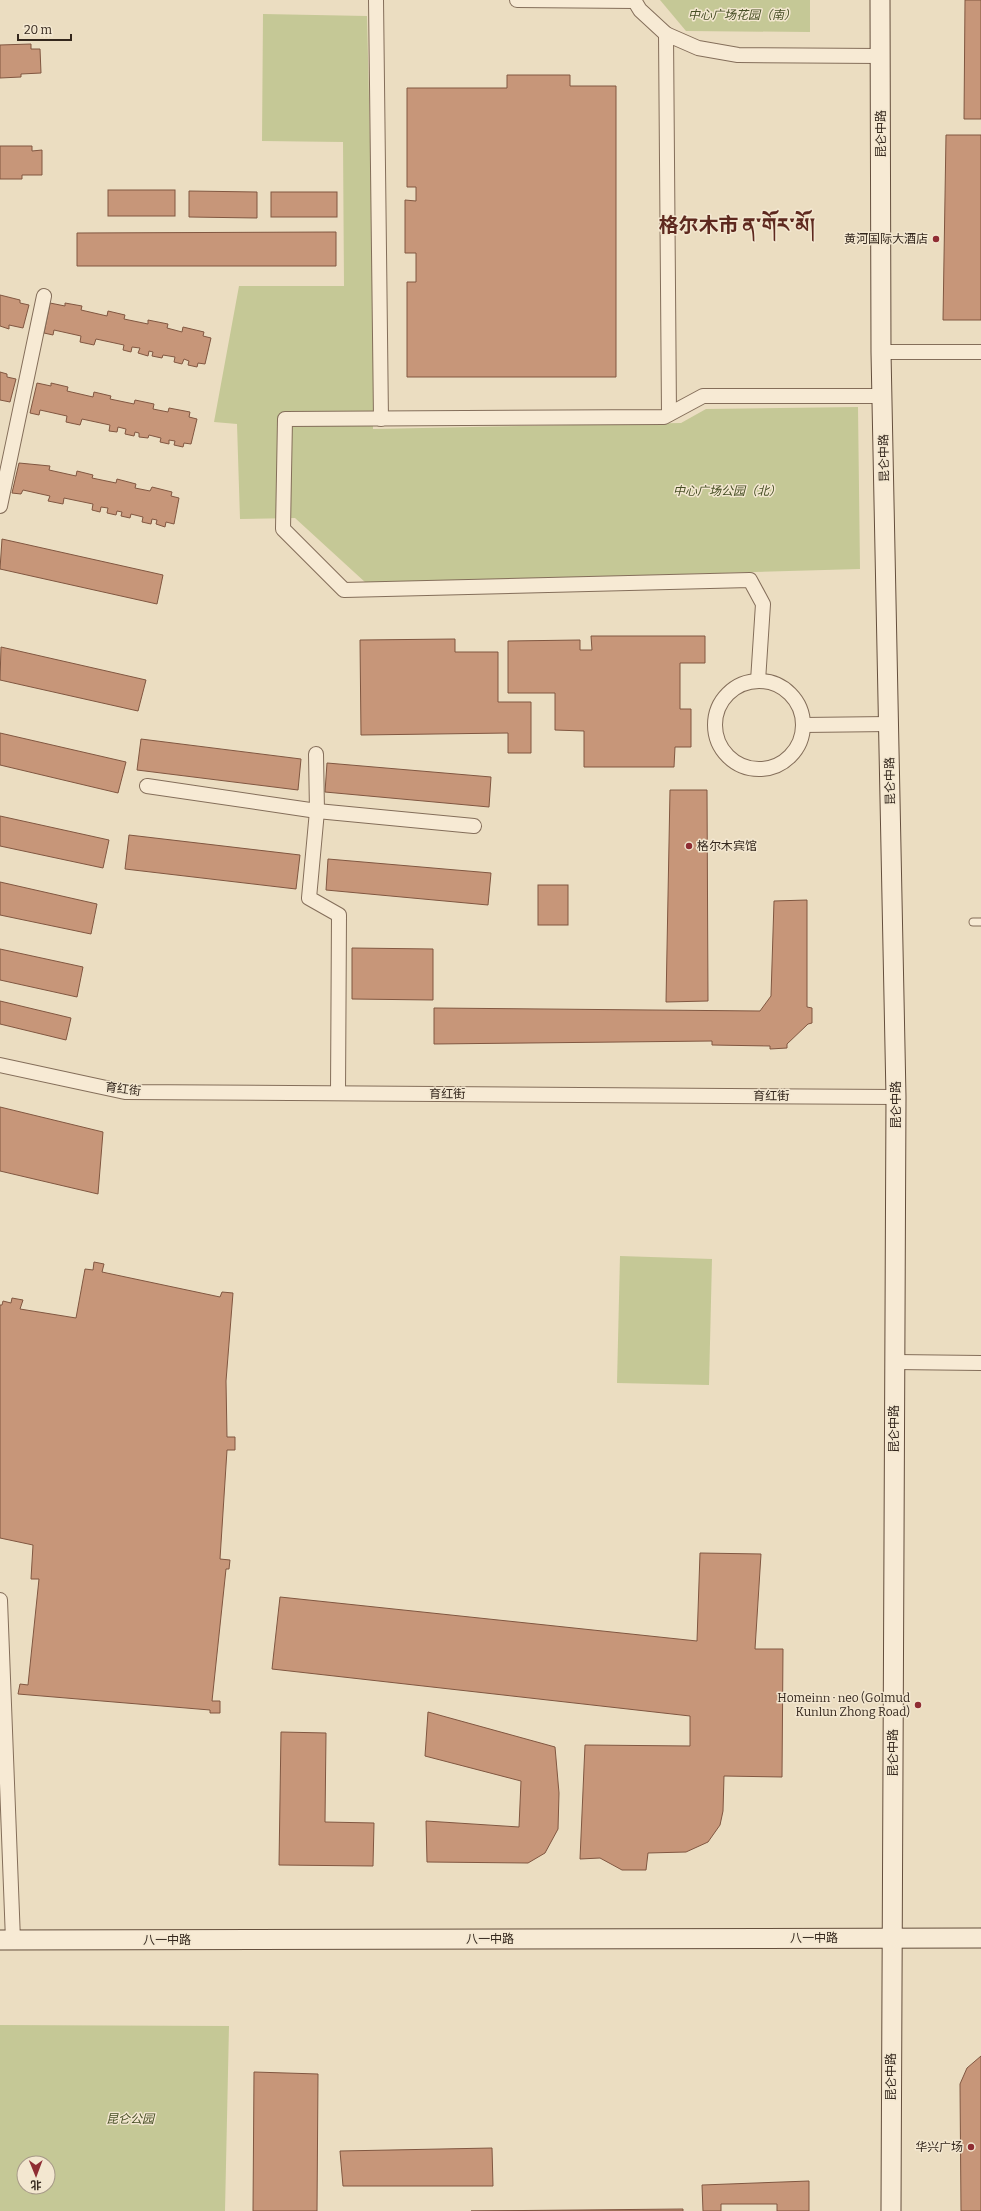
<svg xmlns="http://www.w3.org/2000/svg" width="981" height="2211" viewBox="0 0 981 2211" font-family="Bitter,'Noto Sans SC','Noto Serif Tibetan',serif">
	<rect width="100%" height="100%" fill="#ebddc1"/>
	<g fill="#c5c896" fill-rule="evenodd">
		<path d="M660 0H810V32L686 31Z"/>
		<path d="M263 14 367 16 374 307 373 429 681 423 706 409 858 407 860 569 366 583 295 518 240 519 237 424 214 422 239 286H344L343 142 262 141Z"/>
		<path d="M620 1256 712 1259 709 1385 617 1383Z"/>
		<path d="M0 2025 229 2026 225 2211H0ZM24 2163H48V2187H24Z"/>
	</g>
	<g fill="#c79679" stroke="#815741">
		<path d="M965 0H981V119H964Z"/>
		<path d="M31 44V49H40L41 73 21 74V77L0 78V45Z"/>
		<path d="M507 75H570V86H616V377H407V282H416V253H405V200L416 201V187H407V88H507Z"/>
		<path d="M946 135H981V320H943Z"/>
		<path d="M0 146H32V151L42 150V175H22V179H0Z"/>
		<rect x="108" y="190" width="67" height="26"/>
		<path d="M189 191 257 192V218L189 217Z"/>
		<rect x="271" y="192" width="66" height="25"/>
		<path d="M336 232V266H77V233Z"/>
		<path d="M0 295 20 300V303L29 305 23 328 9 325V329L0 326Z"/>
		<path d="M50 303 65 306V303L82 306 81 310 107 316 108 311 125 315 124 319 148 324V320L168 324 167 328 182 332 183 327 204 332 203 336 211 338 205 364 198 363 197 367 188 365 189 361 184 359 182 364 174 362 175 357 163 355 162 358 152 356 153 352 149 351 148 356 138 353 140 348 132 347 131 352 123 350 124 345 96 339 94 345 80 342 81 336 54 330 53 335 44 333Z"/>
		<path d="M0 372 7 374V377L16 379 10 402 0 400Z"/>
		<path d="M37 383 51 386V383L68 387 67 391 93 397 94 392 111 396 110 399 134 404 135 400 154 404 153 409 168 412 169 408 190 412 189 417 197 419 191 444 184 443 183 447 174 445 175 441 169 440V444L160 442 161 438 149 435 148 438 139 437V433L135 432 134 436 125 434 126 429 118 427 117 432 109 431 110 425 82 419 80 425 66 422 67 416 40 410 39 415 30 413Z"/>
		<path d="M19 463 50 466 49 470 76 476 77 471 93 475 92 478 116 483 117 479 136 484 135 488 150 491 152 487 172 492 171 496 179 498 174 524 166 522 165 527 156 524 157 520 152 519 151 524 142 522 143 517 131 514 130 518 121 516 122 512 117 511 116 515 107 513 108 508 101 507 100 512 92 510 93 504 64 498 63 504 48 501 50 496 23 490 21 494 12 493Z"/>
		<path d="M2 539 163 575 157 604 0 569Z"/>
		<path d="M591 636H705V663H680V709H691V747H675L674 767H584V731L555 730V693H508V641L580 640V650H592Z"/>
		<path d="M455 639V652H498V702H531V753H508V733L361 735 360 640Z"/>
		<path d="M1 647 146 680 138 711 0 680Z"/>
		<path d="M0 733 126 762 118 793 0 765Z"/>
		<path d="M141 739 301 759 298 790 137 770Z"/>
		<path d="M327 763 491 777 489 807 325 792Z"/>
		<path d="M670 790H707L708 1001 666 1002Z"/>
		<path d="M0 816 109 840 103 868 0 846Z"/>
		<path d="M129 835 300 855 296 889 125 869Z"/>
		<path d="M328 859 491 873 488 905 326 890Z"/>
		<path d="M0 882 97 904 91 934 0 915Z"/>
		<rect x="538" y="885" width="30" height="40"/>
		<path d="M807 900V1007L812 1008V1023L808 1024 787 1044V1048L770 1049V1046L712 1045V1041L434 1044V1008L760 1011 771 996 774 901Z"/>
		<path d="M352 948 433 949V1000L352 999Z"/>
		<path d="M0 949 83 967 77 997 0 980Z"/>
		<path d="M0 1001 71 1018 66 1040 0 1024Z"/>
		<path d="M0 1107 103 1132 98 1194 0 1171Z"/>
		<path d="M94 1262 104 1264 102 1272 220 1297 222 1292 233 1293 226 1381 227 1437H235V1450H227L220 1559 230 1560 229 1569H226L212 1701H220V1713H210V1710L18 1694 20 1684 28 1685 39 1579H31L33 1545 0 1538V1305H2L3 1301 11 1303 12 1298 23 1300 20 1309 76 1318 85 1269 93 1270Z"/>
		<path d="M700 1553 761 1554 755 1649H783L782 1777 724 1776 723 1811 720 1825 708 1842 686 1852 648 1853 646 1870H622L600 1858 580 1859 585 1745 690 1746V1716L272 1669 280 1597 697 1641Z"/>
		<path d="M428 1712 555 1747 559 1793 558 1829 545 1853 528 1863 427 1862 426 1821 519 1827 521 1781 425 1756Z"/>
		<path d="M281 1732 326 1733 325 1822 374 1823 373 1866 279 1865Z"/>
		<path d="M981 2056V2211H961L960 2084 967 2068Z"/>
		<path d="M254 2072 318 2074 317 2211H253Z"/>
		<path d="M492 2148 493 2186H343L340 2151Z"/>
		<path d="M809 2181V2211H777V2204H721V2211H703L702 2185Z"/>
		<path d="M683 2209V2211H471Z"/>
	</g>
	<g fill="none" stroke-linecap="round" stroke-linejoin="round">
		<defs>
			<path id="service" d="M973 922H981"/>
			<g id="minor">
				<path d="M376 0 381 419"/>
				<path d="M517 0 635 1"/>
				<path d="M634 0 640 10 666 34"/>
				<path d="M881 352H981"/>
				<path d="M669 414 666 34 698 48 738 55 880 56"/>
				<path d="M0 506 44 296"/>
				<path d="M758 681 763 604 750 580 344 590 283 529 285 419 664 417 703 396H882"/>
				<circle cx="759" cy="725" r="44"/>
				<path d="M803 725 889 724"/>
				<path d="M316 754 317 811 309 898 339 915 338 1093"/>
				<path d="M147 786 317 811 474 826"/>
				<path d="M0 1065 125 1092 896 1097"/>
				<path d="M895 1362 981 1363"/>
				<path d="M0 1600 13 1940"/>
			</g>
			<g id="secondary">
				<path d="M880 0 881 352 896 1097 891 2211"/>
				<path d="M0 1940 981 1938"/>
			</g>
		</defs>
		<use href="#service" stroke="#846e5a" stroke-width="9"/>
		<use href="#minor" stroke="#846e5a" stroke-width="16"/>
		<use href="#secondary" stroke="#654f3d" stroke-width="21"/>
		<use href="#service" stroke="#f7ead4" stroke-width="7"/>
		<use href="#minor" stroke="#f7ead4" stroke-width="14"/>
		<use href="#secondary" stroke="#f7ead4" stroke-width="19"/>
	</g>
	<g fill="#8f2d33" stroke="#f3e7d0" stroke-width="1.5">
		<circle cx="936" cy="239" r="4"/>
		<circle cx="689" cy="846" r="4"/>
		<circle cx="918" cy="1705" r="4"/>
		<circle cx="971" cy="2147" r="4"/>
	</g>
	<g text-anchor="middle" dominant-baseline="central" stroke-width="3" stroke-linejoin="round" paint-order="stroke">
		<g font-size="12" font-style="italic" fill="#474f25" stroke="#f3e7d0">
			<text x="742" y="15">中心广场花园（南）</text>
			<text x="727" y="491">中心广场公园（北）</text>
			<text x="130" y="2119">昆仑公园</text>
		</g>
		<g font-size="12" fill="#34271d" stroke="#f3e7d0">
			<text transform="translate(881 134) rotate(-90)">昆仑中路</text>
			<text transform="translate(884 458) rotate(-91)">昆仑中路</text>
			<text transform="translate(890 781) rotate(-91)">昆仑中路</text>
			<text transform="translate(123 1089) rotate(7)">育红街</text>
			<text x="447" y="1094">育红街</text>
			<text x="771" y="1096">育红街</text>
			<text transform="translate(896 1105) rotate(-90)">昆仑中路</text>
			<text transform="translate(894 1429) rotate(-90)">昆仑中路</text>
			<text transform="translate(893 1753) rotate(-90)">昆仑中路</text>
			<text x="814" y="1938">八一中路</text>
			<text x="490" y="1939">八一中路</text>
			<text x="167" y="1940">八一中路</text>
			<text transform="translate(891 2077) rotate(-90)">昆仑中路</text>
		</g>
		<g font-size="12" fill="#34271d" stroke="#f3e7d0" text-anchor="end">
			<text x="928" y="239">黄河国际大酒店</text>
			<text x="697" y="846" text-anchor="start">格尔木宾馆</text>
			<text x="910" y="1698">Homeinn · neo (Golmud<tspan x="910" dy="14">Kunlun Zhong Road)</tspan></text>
			<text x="963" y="2147">华兴广场</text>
		</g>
		<g font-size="20" font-weight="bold" fill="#5e291f" stroke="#f3e7d0">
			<text x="737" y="225">格尔木市 ན་གོར་མོ།</text>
		</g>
	</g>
	<g transform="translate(36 2175) rotate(179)"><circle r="19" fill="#f3e7d0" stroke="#a79a88"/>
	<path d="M0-3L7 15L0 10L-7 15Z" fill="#8f2d33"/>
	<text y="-6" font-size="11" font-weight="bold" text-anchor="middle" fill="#34271d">北</text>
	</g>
	<path d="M18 34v6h53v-6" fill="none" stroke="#34271d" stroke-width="2"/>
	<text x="24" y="34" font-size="12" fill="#34271d" stroke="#f3e7d0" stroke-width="3" paint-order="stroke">20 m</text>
</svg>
